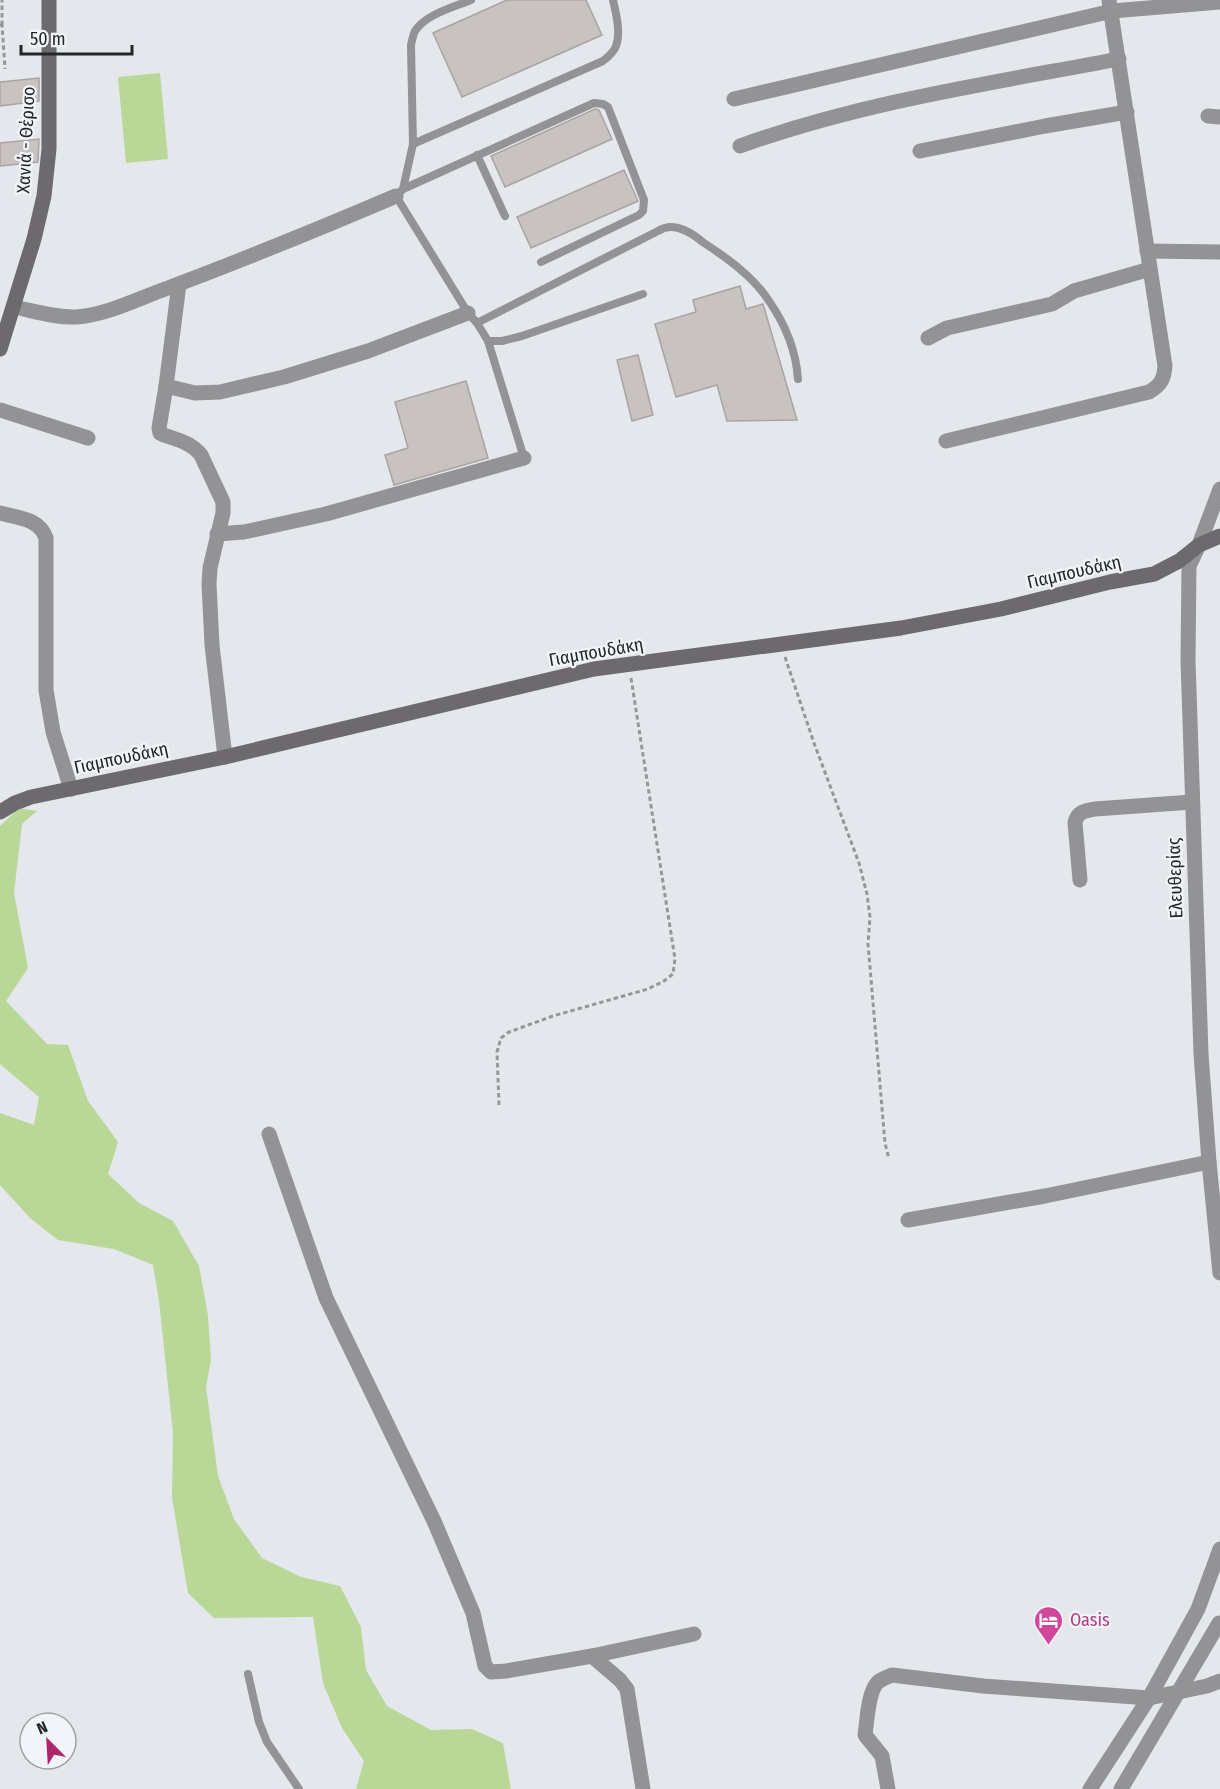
<svg xmlns="http://www.w3.org/2000/svg" width="1220" height="1789" viewBox="0 0 1220 1789" font-family="'Fira Sans Condensed',sans-serif">
	<rect width="100%" height="100%" fill="#e4e7eb"/>
	<g fill="#b9d797">
		<path d="M160 73 168 159 126 163 118 77Z"/>
		<path d="M19 808 37 811 22 824 14 893 28 968 6 1001 47 1044 68 1045 88 1101 118 1142 108 1174 139 1203 173 1221 199 1266 208 1316 211 1360 206 1387 218 1476 234 1519 262 1558 301 1577 340 1586 361 1627 366 1670 387 1706 431 1730 472 1729 503 1743 511 1789H356L364 1761 342 1728 323 1683 313 1617 214 1618 188 1593 172 1498 173 1433 159 1301 153 1265 114 1249 58 1240 30 1218 0 1185V1113L34 1125 39 1097 0 1064V826Z"/>
	</g>
	<g fill="#c8c2c0" stroke="#a9a4a1" stroke-width="1.5">
		<path d="M507 0H586L602 35 462 97 433 33Z"/>
		<path d="M39 78V101L0 106V82Z"/>
		<path d="M595 109 599 110 612 139 505 187 491 156Z"/>
		<path d="M39 139 38 162 0 166V143Z"/>
		<path d="M624 170 638 201 531 248 517 217Z"/>
		<path d="M740 286 746 309 763 304 797 420 727 421 717 385 676 397 655 324 696 312 693 300Z"/>
		<path d="M638 355 653 415 632 421 617 360Z"/>
		<path d="M466 381 488 458 394 485 385 455 408 448 395 402Z"/>
	</g>
	<g fill="none" stroke-linecap="round" stroke-linejoin="round">
		<g stroke="#94979a" stroke-width="3" stroke-dasharray="4.5 3" stroke-linecap="butt">
			<path d="M0 25H2L5 69"/>
			<path d="M2 25V0"/>
			<path d="M785 657 814 743 859 863 867 894 870 917 868 944 885 1143 889 1159"/>
			<path d="M499 1105 497 1052 501 1038 509 1032 553 1016 648 989 664 981 673 974 675 959 631 678"/>
		</g>
		<g stroke="#939294" stroke-width="8">
			<path d="M471 0C454 7 426 14 415 31 413 35 412 41 411 45L413 144 403 189 396 196 468 313 477 323 488 341 524 458"/>
			<path d="M413 144 603 61C608 57 614 52 616 46 621 33 616 13 613 0"/>
			<path d="M477 155 505 216"/>
			<path d="M403 189 594 103 603 104 608 107 644 200 643 211 639 215 541 262"/>
			<path d="M477 323 658 231C666 226 675 226 684 230 691 233 698 238 704 243 726 257 755 279 769 301 785 324 796 351 798 379"/>
			<path d="M488 341H502L522 336 643 294"/>
			<path d="M248 1674 259 1722 267 1742 299 1789"/>
		</g>
		<g stroke="#939294" stroke-width="15">
			<path d="M734 99 1112 11 1220 2"/>
			<path d="M1208 116 1220 117"/>
			<path d="M740 146C862 102 992 83 1119 59"/>
			<path d="M920 151 1045 126 1127 112"/>
			<path d="M1147 251 1220 252"/>
			<path d="M179 284 166 386 159 428 160 433 164 435C178 440 192 443 201 455L223 502V513L210 568 209 584 212 645 225 757"/>
			<path d="M14 307C34 311 56 318 76 317 107 315 139 298 168 288 245 259 321 228 396 196"/>
			<path d="M928 338 947 328 1052 304 1074 291 1150 269"/>
			<path d="M166 386 195 393 220 392 284 377 368 351 468 313"/>
			<path d="M0 410 88 438"/>
			<path d="M946 441 1149 392C1161 385 1164 379 1165 366L1109 0"/>
			<path d="M0 513C18 518 39 518 46 538V690L53 732 71 789"/>
			<path d="M217 534 244 532 326 514 524 458"/>
			<path d="M1080 880 1075 823C1077 812 1084 811 1095 809L1192 802"/>
			<path d="M269 1134 326 1298 434 1521 473 1613 485 1666 491 1672 506 1671 592 1656 694 1634"/>
			<path d="M908 1220 1045 1196 1209 1162"/>
			<path d="M592 1656 620 1680 627 1689 643 1789"/>
			<path d="M888 1789 882 1756 865 1735C867 1722 868 1691 878 1682 882 1679 887 1677 892 1675L983 1686 1149 1698 1207 1686 1220 1681"/>
			<path d="M1090 1789 1149 1698 1198 1609 1220 1549"/>
		</g>
		<path stroke="#939294" stroke-width="15" d="M1220 489 1199 545 1189 566 1188 660 1201 1054 1209 1162 1220 1273"/>
		<g stroke="#6c6a6d" stroke-width="15">
			<path d="M0 349 34 239 44 196 49 149V0"/>
			<path d="M0 812 15 803 31 797 225 757 594 669 901 628 1001 609 1110 582 1154 574 1179 561 1199 545 1220 536"/>
		</g>
		<path stroke="#939294" stroke-width="15" d="M1121 1789 1219 1623"/>
	</g>
	<defs>
		<symbol id="hotel-pin" viewBox="-11 -11 22 30"><path d="M0 17L-7.5 6A9.5 9.5 0 1 1 7.5 6Z" fill="#d1479c" stroke="#f1f4f9"/><path d="M-6-4.5h1.5V1H6V5H4.5V3h-9V5H-6ZM-4 0a1.8 1.8 0 1 1 3.6 0ZM.5 0V-2.5h3Q6-2.5 6 0Z" fill="#fff"/></symbol>
	</defs>
	<g fill-rule="evenodd">
		<use href="#hotel-pin" x="1032" y="1604" width="33" height="45"/>
	</g>
	<g text-anchor="middle" dominant-baseline="central" stroke-width="4.5" stroke-linejoin="round" paint-order="stroke">
		<g font-size="18" fill="#252628" stroke="#f1f4f9">
			<text transform="translate(26 140) rotate(-87)">Χανιά - Θέρισο</text>
			<text transform="translate(1074 572) rotate(-13)">Γιαμπουδάκη</text>
			<text transform="translate(596 652) rotate(-10)">Γιαμπουδάκη</text>
			<text transform="translate(121 758) rotate(-12)">Γιαμπουδάκη</text>
			<text transform="translate(1175 878) rotate(-92)">Ελευθερίας</text>
		</g>
		<g font-size="18" fill="#b23c85" stroke="#f1f4f9" text-anchor="start">
			<text x="1070" y="1620">Oasis</text>
		</g>
	</g>
	<g transform="translate(48 1741) rotate(336)"><circle r="28" fill="#f1f4f9" stroke="#9fa2a5" stroke-width="1.5"/>
	<path d="M0-4.5L10 22L0 15L-10 22Z" fill="#ad266b"/>
	<text y="-9" font-size="16" font-weight="bold" text-anchor="middle" fill="#252628">N</text>
	</g>
	<path d="M21 45v9h111v-9" fill="none" stroke="#252628" stroke-width="3"/>
	<text x="30" y="45" font-size="18" fill="#252628" stroke="#f1f4f9" stroke-width="4.5" paint-order="stroke">50 m</text>
</svg>
